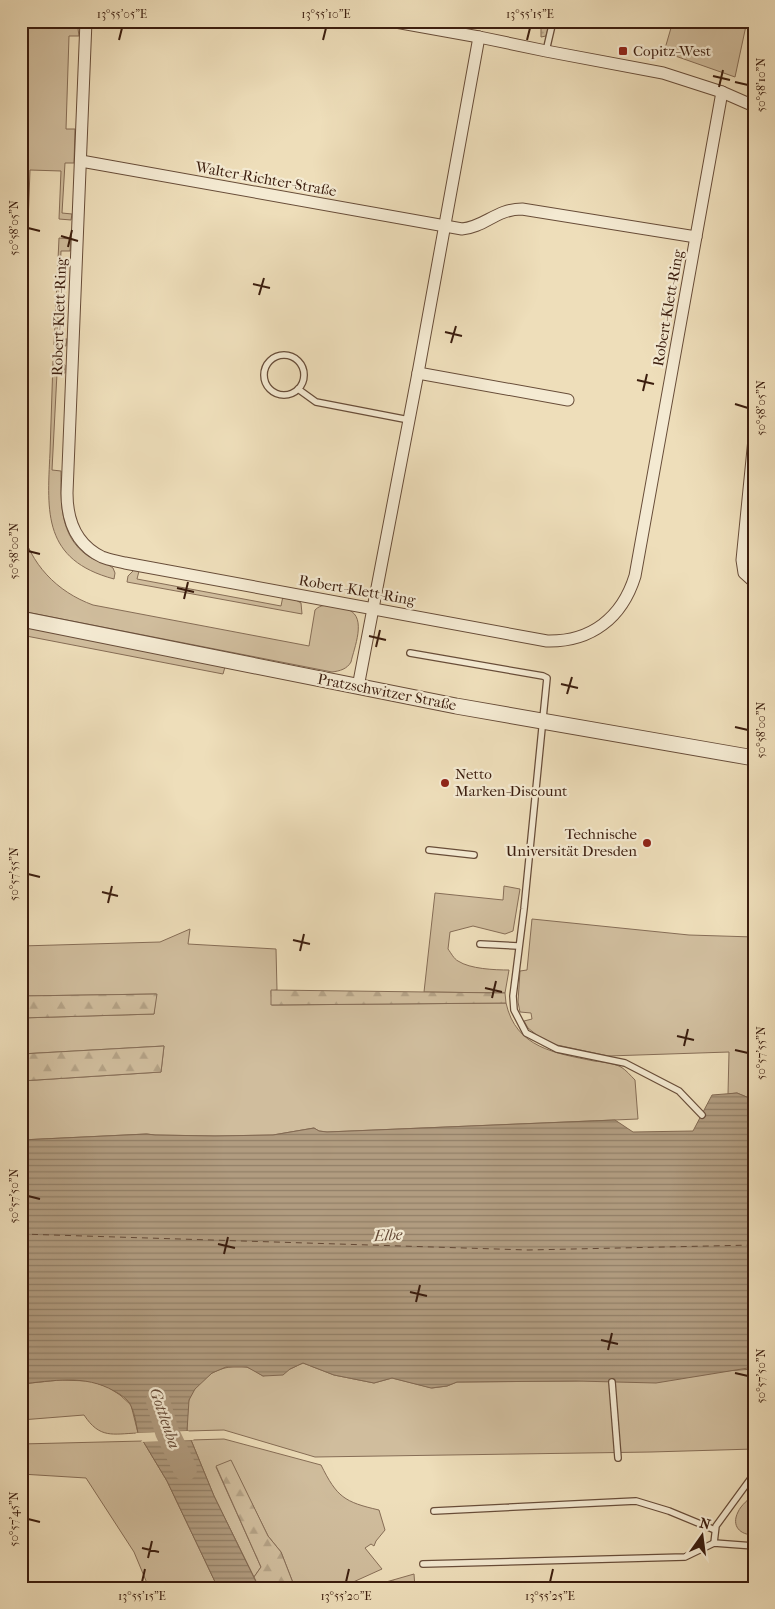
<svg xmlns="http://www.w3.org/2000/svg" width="775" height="1609" viewBox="0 0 775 1609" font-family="'IM FELL French Canon',serif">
	<defs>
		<pattern id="forest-firs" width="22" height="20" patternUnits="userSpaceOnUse" patternTransform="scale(1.25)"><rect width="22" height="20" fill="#d0bd9d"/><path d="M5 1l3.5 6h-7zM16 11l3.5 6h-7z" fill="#b4a286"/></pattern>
		<pattern id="park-dots" width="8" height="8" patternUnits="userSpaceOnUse" patternTransform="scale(1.25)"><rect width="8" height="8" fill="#d0bd9d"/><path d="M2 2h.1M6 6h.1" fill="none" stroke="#b4a286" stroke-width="1.8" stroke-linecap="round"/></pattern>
		<pattern id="water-rules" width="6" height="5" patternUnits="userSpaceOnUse" patternTransform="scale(1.25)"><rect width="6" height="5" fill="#b19c80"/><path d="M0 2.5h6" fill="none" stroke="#917f67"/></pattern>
	</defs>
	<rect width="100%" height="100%" fill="#eedeba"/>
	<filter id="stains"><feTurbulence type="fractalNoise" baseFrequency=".004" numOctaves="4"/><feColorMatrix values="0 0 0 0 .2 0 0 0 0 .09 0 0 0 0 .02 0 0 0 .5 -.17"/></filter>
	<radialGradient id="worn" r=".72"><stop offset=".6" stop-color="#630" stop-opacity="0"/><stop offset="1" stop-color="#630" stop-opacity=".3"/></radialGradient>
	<g fill="#d0bd9d" stroke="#866d56">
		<path d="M21 21H77L79 36H69L66 129H75L74 163H65L62 213 72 214 71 220 59 219 61 171 30 170 21 414Z"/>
		<path d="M673 21H697L718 28 720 21H747L735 77 664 52Z"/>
		<path d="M59 238 71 239 70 251H61L57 339H67L66 346 54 345Z"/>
		<path d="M53 361 65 365V373H57L52 470 61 471C61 502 59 536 88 556 96 561 105 562 113 568L115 573 114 579C43 560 47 513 50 453 51 422 52 392 53 361Z"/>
		<path d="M21 526C30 564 57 592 93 605L309 646 315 610C321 604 327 605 334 607 338 608 345 608 349 610 367 618 354 648 351 662 347 669 340 671 332 672L21 611Z"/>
		<path d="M134 570 139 571 137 579 281 606 283 596 294 599 301 603 302 614 127 582 128 576Z"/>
		<path d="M21 626 225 667 223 674 21 635Z"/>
		<path d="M504 886 520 889 513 931 505 934 473 926 450 932 448 949C451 953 454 959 458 961 470 969 495 970 509 970L505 993 424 992 435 893 503 900Z"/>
		<path d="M532 919 689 935 754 937V1100L737 1093 728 1094 729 1052 608 1056 557 1045 538 1036 528 1028 524 1021 532 1019 531 1013 520 1012 518 1002 520 971 527 970Z"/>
		<path d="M190 929 188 944 276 949 277 990 271 991 272 1005 506 1003C516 1048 555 1053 594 1061 603 1062 613 1063 621 1067 626 1070 631 1076 635 1080L638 1119 327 1132 319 1131 314 1128 273 1135 215 1136 155 1135 146 1134 21 1140V1081L161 1072 164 1046 21 1054V1018L154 1014 156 994 21 996V946L160 942Z"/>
		<path d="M303 1363 334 1375 374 1383 392 1378 432 1388 447 1386 457 1382 576 1381 754 1369V1449L651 1452 315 1457 224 1430 187 1431C187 1422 186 1409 189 1400 196 1377 223 1363 246 1367 251 1368 258 1373 263 1376L290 1369Z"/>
		<path d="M60 1380 90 1381 108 1387 120 1395 131 1405 138 1433C112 1434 100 1439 84 1415L21 1420V1384Z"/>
		<path d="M224 1439 321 1465C337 1497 344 1502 379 1510L385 1530 376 1541 374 1546 371 1544 365 1548 382 1569 340 1588H295L281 1552 268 1536 231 1461 216 1467 261 1567 254 1577 214 1496 191 1440Z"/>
		<path d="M143 1441 167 1481 218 1588H149L134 1552 86 1478 21 1474V1444Z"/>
		<path d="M754 1494V1535C740 1535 731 1526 738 1512 741 1505 749 1499 754 1494Z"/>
	</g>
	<g fill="url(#forest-firs)" stroke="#866d56">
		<path d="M271 990 505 993 506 1003 271 1005Z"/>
		<path d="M157 994 154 1014 21 1018V996Z"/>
		<path d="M164 1046 161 1072 21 1081V1054Z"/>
		<path d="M231 1460 268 1536 281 1552 295 1588H259L254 1577 261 1567 216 1466Z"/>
		<path d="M414 1574 415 1588H386V1582Z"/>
	</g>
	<path fill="url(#park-dots)" stroke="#866d56" d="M541 21H550L546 36 541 37Z"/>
	<g fill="url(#water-rules)" stroke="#826952">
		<path d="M737 1093 754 1100V1369L748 1368 656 1383 576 1381 457 1382 447 1386 431 1388 392 1378 374 1383 334 1375 303 1363 290 1369 283 1375 263 1376 247 1367H226L212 1373 195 1389 189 1400 187 1431 138 1433C136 1424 135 1414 131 1406 128 1399 120 1394 114 1391 85 1374 52 1381 21 1384V1140L147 1134 155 1135 215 1136 273 1135 314 1128 319 1131 327 1132 615 1120 633 1132 693 1131 712 1095Z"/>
		<path d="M191 1440 214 1496 259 1588H218L167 1481 143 1441Z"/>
	</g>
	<g fill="#eedeba">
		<path d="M187 1431H189L187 1434 138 1435 135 1433Z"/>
		<path d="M191 1437 194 1440 141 1442 143 1439Z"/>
	</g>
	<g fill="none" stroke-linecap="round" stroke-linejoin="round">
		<path stroke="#b19c80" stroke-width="24" d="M158 1401 167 1432 185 1469"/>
		<path stroke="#644936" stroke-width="1" stroke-dasharray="6 5" stroke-linecap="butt" d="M21 1234 528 1250 754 1245"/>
		<defs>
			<g id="service">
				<path d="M546 51 553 21"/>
				<circle cx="284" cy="375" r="20"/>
				<path d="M298 389 316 402 409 420"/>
				<path d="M410 653 543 676 547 678 524 909 513 996 514 1010 526 1033 557 1049 625 1063 679 1091 702 1115"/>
				<path d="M429 850 474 855"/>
				<path d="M480 944 518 946"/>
				<path d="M612 1382 618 1458"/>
				<path d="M434 1511 636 1501 669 1511 715 1530"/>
				<path d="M714 1543 716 1526 754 1474"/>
				<path d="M423 1564 685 1557 714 1543 754 1546"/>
			</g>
			<g id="minor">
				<path d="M86 21 67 493C67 520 75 544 102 557 109 560 118 561 125 563L547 641C591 642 622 618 635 576L722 92"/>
				<path d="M390 21 479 37 546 51 663 73 722 92 754 106"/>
				<path d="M81 161 462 229C485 227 496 209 522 209L696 237"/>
				<path d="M418 373 568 400"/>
				<path d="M754 439 742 560 744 573 754 582"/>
				<path d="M358 687 418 373 479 37"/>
			</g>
			<path id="tertiary" d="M21 619 456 706 754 758"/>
		</defs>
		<use href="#service" stroke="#684d39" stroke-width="8"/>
		<use href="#minor" stroke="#684d39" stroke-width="13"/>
		<use href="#tertiary" stroke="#684d39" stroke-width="17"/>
		<use href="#service" stroke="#f4ead2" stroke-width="5.5"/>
		<use href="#minor" stroke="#f4ead2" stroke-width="11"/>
		<use href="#tertiary" stroke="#f4ead2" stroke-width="15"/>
	</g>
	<path fill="none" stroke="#3b1d0e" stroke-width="2" d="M119 40 122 28M323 40 326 28M527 40 530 28M713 76 730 80M735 82 748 85M719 87 723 70M28 228 40 231M61 236 78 241M68 247 72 230M253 284 270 288M259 295 264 278M445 332 462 336M451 343 456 326M637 380 654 384M643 391 647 374M735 404 748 408M28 551 40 554M177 588 194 592M184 599 188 582M369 636 386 640M376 647 380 630M561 684 578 688M567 694 572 677M735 727 748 730M28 874 40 877M102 892 118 896M108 903 112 886M293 940 310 944M300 951 304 934M485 988 502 992M492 998 496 981M677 1036 694 1040M684 1046 688 1029M735 1050 748 1053M28 1196 40 1199M218 1244 235 1248M224 1254 228 1237M410 1292 427 1296M416 1302 420 1285M601 1340 618 1344M608 1350 612 1333M735 1373 748 1376M28 1519 40 1522M142 1548 159 1552M148 1558 152 1541M142 1582 145 1569M346 1582 349 1569M550 1582 553 1569"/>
	<g fill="#8f2418" stroke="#f4ead2" stroke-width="2">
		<rect x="618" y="46" width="10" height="10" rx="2.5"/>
		<circle cx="445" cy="783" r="5"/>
		<circle cx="647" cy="843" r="5"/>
	</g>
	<g text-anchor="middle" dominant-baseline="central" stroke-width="4.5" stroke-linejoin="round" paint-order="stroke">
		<g font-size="15" fill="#3b1d0e" stroke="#f4ead2" text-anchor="start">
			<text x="633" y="51">Copitz-West</text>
			<text x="455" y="774">Netto<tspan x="455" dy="17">Marken-Discount</tspan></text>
			<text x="637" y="834" text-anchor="end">Technische<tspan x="637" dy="17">Universität Dresden</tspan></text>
		</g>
		<g font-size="15" fill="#3b1d0e" stroke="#f4ead2">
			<text transform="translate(266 179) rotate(10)">Walter-Richter-Straße</text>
			<text transform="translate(668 308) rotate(-80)">Robert-Klett-Ring</text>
			<text transform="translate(59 317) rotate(-88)">Robert-Klett-Ring</text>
			<text transform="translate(357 590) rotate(10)">Robert-Klett-Ring</text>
			<text transform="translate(387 692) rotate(11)">Pratzschwitzer Straße</text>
		</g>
		<g font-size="16" font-style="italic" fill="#644936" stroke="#f4ead2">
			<text transform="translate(388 1235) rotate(-3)">Elbe</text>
			<text transform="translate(165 1418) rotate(71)">Gottleuba</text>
		</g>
	</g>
	<rect width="775" height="1609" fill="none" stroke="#eedeba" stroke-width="55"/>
	<g transform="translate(702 1536) rotate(14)" stroke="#f4ead2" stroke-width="4" paint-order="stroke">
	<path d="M0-4L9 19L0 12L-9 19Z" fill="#3b1d0e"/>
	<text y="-8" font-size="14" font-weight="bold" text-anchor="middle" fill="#3b1d0e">N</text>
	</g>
	<rect x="28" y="28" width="720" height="1554" fill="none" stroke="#3b1d0e" stroke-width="2"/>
	<g font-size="12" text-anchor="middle" fill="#3b1d0e">
		<text x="122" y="18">13°55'05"E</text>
		<text x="326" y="18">13°55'10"E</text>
		<text x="530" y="18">13°55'15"E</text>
		<text transform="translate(761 85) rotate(-90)" y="4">50°58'10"N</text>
		<text transform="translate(14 228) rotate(-90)" y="4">50°58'05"N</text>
		<text transform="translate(761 408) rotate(-90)" y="4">50°58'05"N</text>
		<text transform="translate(14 551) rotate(-90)" y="4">50°58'00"N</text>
		<text transform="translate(761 730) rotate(-90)" y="4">50°58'00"N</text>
		<text transform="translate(14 874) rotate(-90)" y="4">50°57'55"N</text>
		<text transform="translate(761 1053) rotate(-90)" y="4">50°57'55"N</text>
		<text transform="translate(14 1196) rotate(-90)" y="4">50°57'50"N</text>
		<text transform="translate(761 1376) rotate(-90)" y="4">50°57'50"N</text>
		<text transform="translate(14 1519) rotate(-90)" y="4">50°57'45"N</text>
		<text x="142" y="1600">13°55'15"E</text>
		<text x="346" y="1600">13°55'20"E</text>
		<text x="550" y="1600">13°55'25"E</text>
	</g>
	<rect width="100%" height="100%" filter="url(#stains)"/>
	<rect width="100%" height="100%" fill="url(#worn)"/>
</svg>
